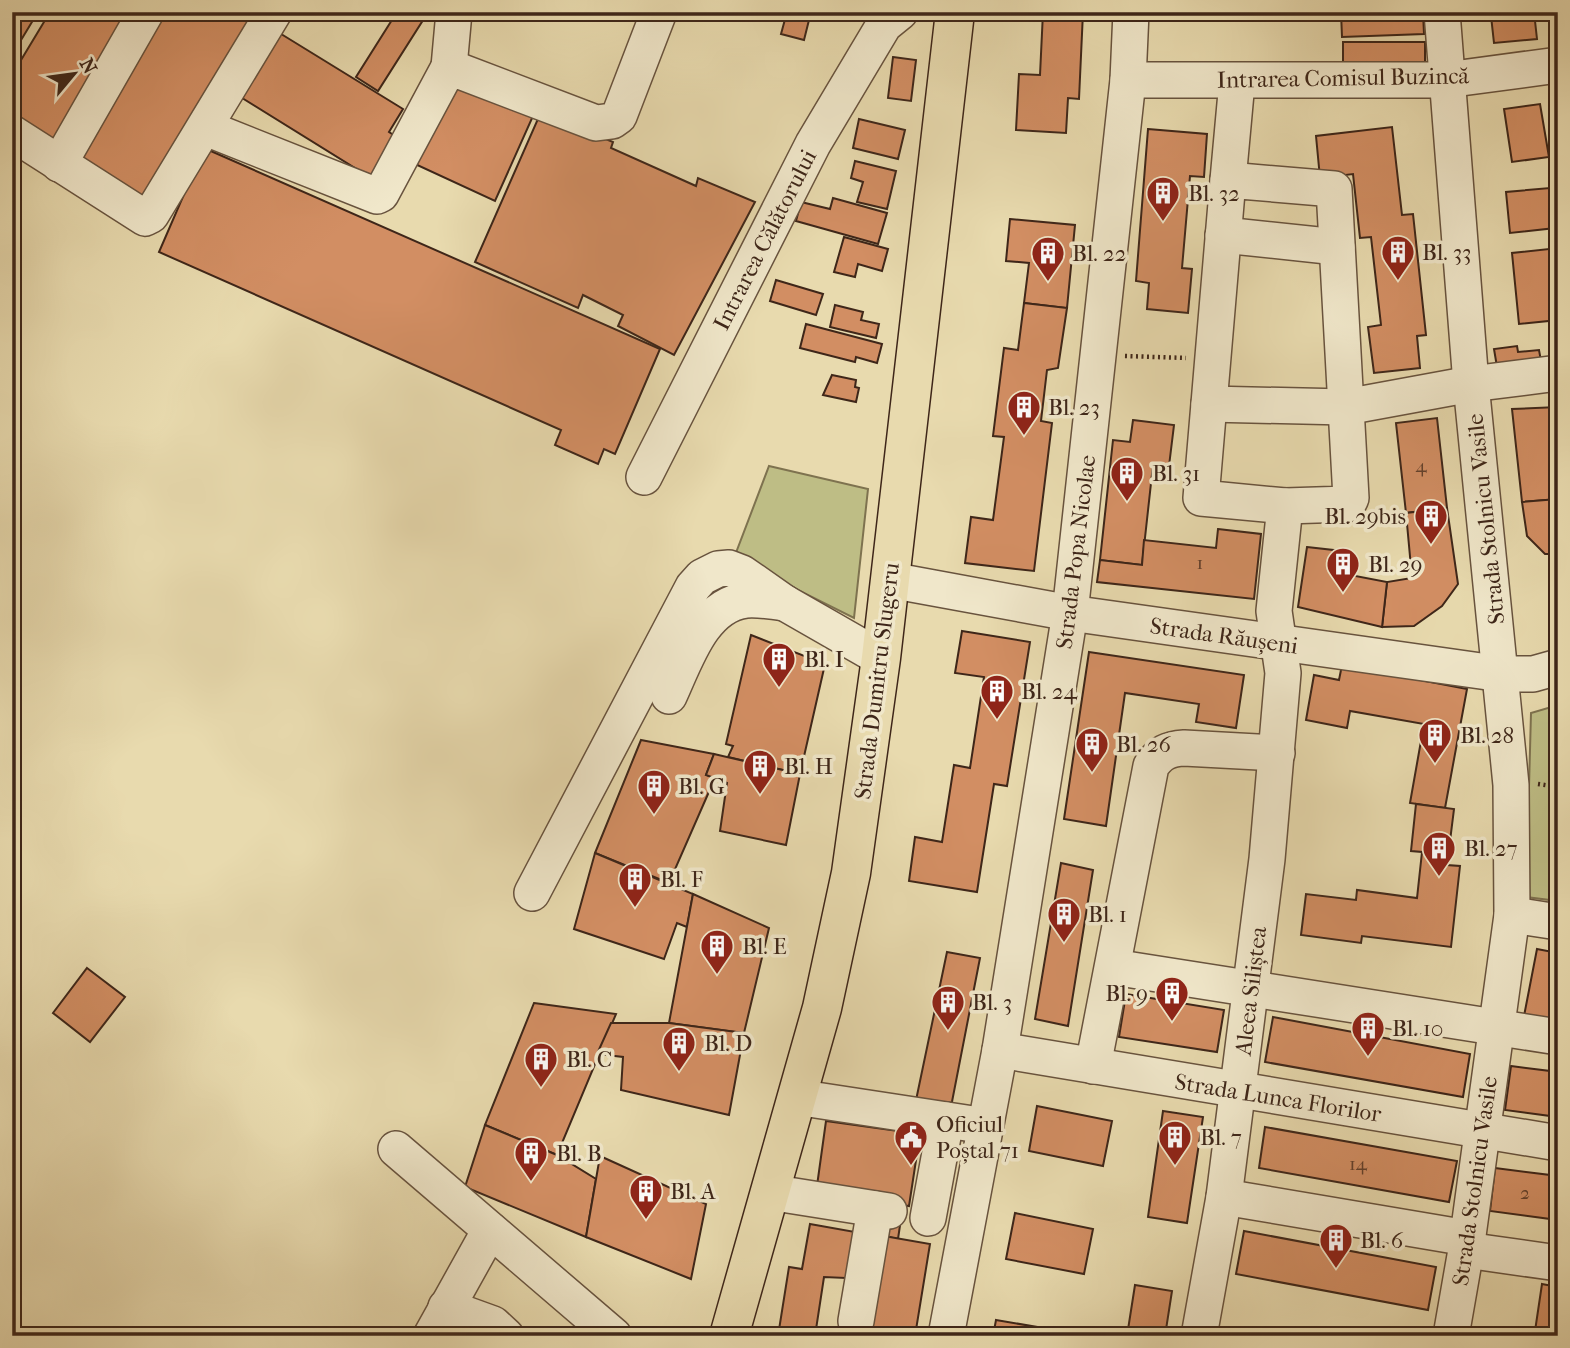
<svg xmlns="http://www.w3.org/2000/svg" width="1570" height="1348" viewBox="0 0 1570 1348" font-family="'IM FELL French Canon',serif">
	<rect width="100%" height="100%" fill="#e8daae"/>
	<filter id="stains"><feTurbulence type="fractalNoise" baseFrequency=".00286" numOctaves="4"/><feColorMatrix values="0 0 0 0 .2 0 0 0 0 .09 0 0 0 0 .02 0 0 0 .5 -.17"/></filter>
	<radialGradient id="worn" r=".72"><stop offset=".6" stop-color="#630" stop-opacity="0"/><stop offset="1" stop-color="#630" stop-opacity=".3"/></radialGradient>
	<g fill="#bebd85" stroke="#7e724f" stroke-width="2">
		<path d="M769 466 868 489 854 618 734 558Z"/>
		<path d="M1558 705V901L1526 897 1531 713Z"/>
	</g>
	<g fill="#d28e63" stroke="#3e2619" stroke-width="2">
		<path d="M12 12H38L12 55Z"/>
		<path d="M50 12H128L55 144 12 116V75Z"/>
		<path d="M159 12H257L144 205 73 159Z"/>
		<path d="M397 12H417L425 17 378 91 356 77Z"/>
		<path d="M787 12H811L804 40 781 34Z"/>
		<path d="M1043 12H1083L1079 99 1068 98 1066 133 1016 130 1019 74 1040 75Z"/>
		<path d="M1341 12H1423L1424 34 1342 37Z"/>
		<path d="M1484 12H1534L1537 39 1494 43 1491 16 1484 17Z"/>
		<path d="M273 29 403 109 389 132 401 140 376 181 234 93Z"/>
		<path d="M1343 42H1425V75L1343 76Z"/>
		<path d="M893 57 916 60 911 101 888 98Z"/>
		<path d="M453 80 533 116 495 201 415 164Z"/>
		<path d="M1540 104 1549 157 1512 162 1504 109Z"/>
		<path d="M541 112 613 142 611 148 696 186 698 178 755 202 674 355 618 326 623 315 583 295 578 308 475 262Z"/>
		<path d="M859 119 905 130 898 159 853 148Z"/>
		<path d="M1392 127 1402 215 1413 214 1426 335 1417 336 1420 368 1374 373 1368 327 1381 325 1371 237 1360 238 1353 174 1320 178 1316 136Z"/>
		<path d="M1148 129 1207 134 1204 177 1190 176 1182 268 1192 269 1188 313 1147 309 1149 283 1136 281Z"/>
		<path d="M204 148 660 349 615 454 604 449 598 464 555 445 561 430 159 252Z"/>
		<path d="M855 161 896 171 887 209 857 202 863 182 851 178Z"/>
		<path d="M1550 188 1555 228 1510 233 1506 192Z"/>
		<path d="M833 198 887 213 878 244 796 221 801 202 830 209Z"/>
		<path d="M1010 219 1075 225 1067 308 1024 303 1029 263 1006 261Z"/>
		<path d="M844 237 888 249 882 271 858 264 855 277 834 272Z"/>
		<path d="M1558 248V320L1519 324 1512 253Z"/>
		<path d="M776 280 823 294 816 315 770 301Z"/>
		<path d="M1024 303 1067 308 1058 368 1047 370 1041 421 1052 423 1034 571 965 563 971 517 993 520 1004 437 993 436 1004 348 1018 350Z"/>
		<path d="M835 305 863 312 861 320 879 324 876 338 830 327Z"/>
		<path d="M806 324 882 344 877 363 856 357 855 362 800 348Z"/>
		<path d="M1517 346 1518 352 1539 350 1541 361 1497 367 1494 349Z"/>
		<path d="M832 375 856 380 855 387 859 388 856 402 823 395Z"/>
		<path d="M1558 407V499L1522 502 1512 409Z"/>
		<path d="M1437 418 1447 508 1406 513 1396 423Z"/>
		<path d="M1133 420 1174 425 1169 466 1153 465 1142 565 1100 560 1113 440 1130 442Z"/>
		<path d="M1558 499V554H1545L1527 536 1522 502Z"/>
		<path d="M1447 508 1458 584 1442 606 1414 626 1382 627 1387 582 1412 578 1406 513Z"/>
		<path d="M1218 529 1261 534 1254 599 1097 582 1100 560 1142 565 1144 540 1216 548Z"/>
		<path d="M1307 547 1351 552 1350 575 1387 582 1382 627 1298 607Z"/>
		<path d="M962 631 1030 642 1007 786 994 784 977 892 909 881 915 837 942 842 954 765 970 768 984 677 955 673Z"/>
		<path d="M751 635 825 664 800 774 728 757 733 746 726 744Z"/>
		<path d="M1089 652 1244 675 1236 728 1196 722 1199 704 1125 693 1106 826 1064 819Z"/>
		<path d="M1342 665 1467 689 1445 808 1410 803 1424 724 1350 711 1347 728 1306 720 1314 675 1339 680Z"/>
		<path d="M641 740 714 754 706 775 715 778 669 883 595 853Z"/>
		<path d="M714 754 800 774 786 845 720 831 727 783 706 775Z"/>
		<path d="M1416 804 1454 809 1447 865 1460 866 1451 947 1362 936 1361 943 1301 935 1306 894 1356 900 1357 890 1417 898 1422 852 1411 851Z"/>
		<path d="M595 853 693 894 687 927 677 923 664 959 574 929Z"/>
		<path d="M1061 863 1093 870 1068 1026 1035 1019Z"/>
		<path d="M693 894 769 928 744 1033 669 1023Z"/>
		<path d="M1537 949 1558 953V1023L1524 1016Z"/>
		<path d="M947 952 980 958 950 1112 915 1105Z"/>
		<path d="M87 968 125 997 90 1042 53 1013Z"/>
		<path d="M1126 994 1224 1010 1217 1052 1119 1037Z"/>
		<path d="M534 1003 616 1014 557 1155 485 1125Z"/>
		<path d="M1273 1017 1470 1054 1463 1097 1265 1062Z"/>
		<path d="M611 1023H669L744 1033 729 1115 621 1090 623 1057 597 1054Z"/>
		<path d="M1511 1066 1558 1072V1117L1505 1110Z"/>
		<path d="M1037 1106 1112 1121 1103 1166 1029 1151Z"/>
		<path d="M1163 1111 1203 1117 1187 1223 1148 1217Z"/>
		<path d="M826 1121 920 1134 909 1206 816 1193Z"/>
		<path d="M485 1125 557 1155 596 1179 586 1237 465 1187Z"/>
		<path d="M1265 1127 1457 1161 1449 1202 1259 1168Z"/>
		<path d="M600 1156 706 1204 691 1279 586 1237Z"/>
		<path d="M1495 1168 1558 1176V1220L1490 1211Z"/>
		<path d="M903 1205 898 1239 884 1236Z"/>
		<path d="M1015 1213 1093 1229 1084 1274 1006 1259Z"/>
		<path d="M810 1224 855 1232 846 1278 824 1277 815 1336H778L789 1267 802 1269Z"/>
		<path d="M1244 1231 1436 1267 1428 1310 1236 1274Z"/>
		<path d="M884 1236 930 1244 915 1336H868Z"/>
		<path d="M1542 1284 1558 1287V1335L1535 1331Z"/>
		<path d="M1135 1285 1172 1291 1165 1336H1127Z"/>
		<path d="M996 1320 1073 1333V1336H993Z"/>
	</g>
	<g fill="none" stroke-linecap="round" stroke-linejoin="round">
		<defs>
			<g id="minor">
				<path d="M1442 12 1471 384 1511 785 1512 915 1466 1250 1451 1336"/>
				<path d="M449 67 454 12"/>
				<path d="M1128 80H1446L1558 65"/>
				<path d="M206 128 377 196 381 194 449 67 596 123 612 121 619 116 659 12"/>
				<path d="M12 133 145 218 151 215 274 12"/>
				<path d="M59 164 146 12"/>
				<path d="M1228 180 1334 189 1351 498 1348 504 1285 506 1201 498Z"/>
				<path d="M1228 180 1237 82"/>
				<path d="M1223 235 1337 247"/>
				<path d="M1209 404 1346 407 1471 384 1558 373"/>
				<path d="M644 477 813 144 884 25 900 12"/>
				<path d="M890 580 1070 613 1502 674H1533L1558 667"/>
				<path d="M669 696C685 662 702 605 746 600 759 599 772 601 785 603"/>
				<path d="M532 893 693 587 702 577 718 569 729 568 742 573 785 603 881 658"/>
				<path d="M1512 915 1558 922"/>
				<path d="M1113 967 1558 1037"/>
				<path d="M1000 1050 1558 1143"/>
				<path d="M1093 1066 1151 766C1160 753 1168 749 1184 748L1277 753"/>
				<path d="M796 1097 986 1126"/>
				<path d="M396 1149 614 1336"/>
				<path d="M769 1192 889 1211"/>
				<path d="M1224 1197 1467 1238"/>
				<path d="M928 1218 946 1120"/>
				<path d="M1466 1250 1558 1263"/>
				<path d="M446 1307 493 1324 506 1336"/>
				<path d="M856 1321 875 1209"/>
				<path d="M431 1336 490 1230"/>
				<path d="M946 1336 1000 1050 1070 613 1128 80 1131 12"/>
				<path d="M1199 1336 1224 1197 1267 859 1283 673 1274 611 1285 506"/>
			</g>
			<path id="major" d="M729 1336 822 1008 851 873 881 658 955 12"/>
		</defs>
		<use href="#minor" stroke="#68533e" stroke-width="38"/>
		<use href="#major" stroke="#3e2619" stroke-width="41"/>
		<g stroke="#3e2619" stroke-width="4.5" stroke-dasharray="2 3.5" stroke-linecap="butt">
			<path d="M1125 356 1186 358"/>
			<path d="M1552 770 1555 787"/>
			<path d="M1538 784 1558 787"/>
		</g>
		<use href="#minor" stroke="#f0e7ca" stroke-width="35"/>
		<use href="#major" stroke="#e8daae" stroke-width="38"/>
	</g>
	<defs>
		<symbol id="building-pin" viewBox="-11 -11 22 30"><path d="M0 17L-7.5 6A9.5 9.5 0 1 1 7.5 6Z" fill="#8f2418" stroke="#f0e7ca"/><path d="M-4-6H4V6H1V3H-1V6H-4ZM-2.5-4.3h1.7v1.8h-1.7ZM.8-4.3h1.7v1.8H.8ZM-2.5-1h1.7V.8h-1.7ZM.8-1h1.7V.8H.8Z" fill="#fff"/></symbol>
		<symbol id="civic-pin" viewBox="-11 -11 22 30"><path d="M0 17L-7.5 6A9.5 9.5 0 1 1 7.5 6Z" fill="#8f2418" stroke="#f0e7ca"/><path d="M-.6-6.5H3V-4.5H.6V-3L4-1V1h2V6H-6V1h2V-1L-.6-3ZM-1.2 2.5V6h2.4V2.5Z" fill="#fff"/></symbol>
	</defs>
	<g fill-rule="evenodd">
		<use href="#building-pin" x="1144" y="174" width="38" height="52"/>
		<use href="#building-pin" x="1379" y="233" width="38" height="52"/>
		<use href="#building-pin" x="1029" y="234" width="38" height="52"/>
		<use href="#building-pin" x="1005" y="388" width="38" height="52"/>
		<use href="#building-pin" x="1108" y="454" width="38" height="52"/>
		<use href="#building-pin" x="1412" y="497" width="38" height="52"/>
		<use href="#building-pin" x="1324" y="545" width="38" height="52"/>
		<use href="#building-pin" x="760" y="640" width="38" height="52"/>
		<use href="#building-pin" x="978" y="672" width="38" height="52"/>
		<use href="#building-pin" x="1416" y="716" width="38" height="52"/>
		<use href="#building-pin" x="1073" y="725" width="38" height="52"/>
		<use href="#building-pin" x="741" y="747" width="38" height="52"/>
		<use href="#building-pin" x="635" y="767" width="38" height="52"/>
		<use href="#building-pin" x="1420" y="829" width="38" height="52"/>
		<use href="#building-pin" x="616" y="860" width="38" height="52"/>
		<use href="#building-pin" x="1045" y="895" width="38" height="52"/>
		<use href="#building-pin" x="698" y="927" width="38" height="52"/>
		<use href="#building-pin" x="1153" y="974" width="38" height="52"/>
		<use href="#building-pin" x="929" y="983" width="38" height="52"/>
		<use href="#building-pin" x="1349" y="1009" width="38" height="52"/>
		<use href="#building-pin" x="660" y="1024" width="38" height="52"/>
		<use href="#building-pin" x="522" y="1040" width="38" height="52"/>
		<use href="#civic-pin" x="892" y="1118" width="38" height="52"/>
		<use href="#building-pin" x="1156" y="1118" width="38" height="52"/>
		<use href="#building-pin" x="512" y="1134" width="38" height="52"/>
		<use href="#building-pin" x="627" y="1172" width="38" height="52"/>
		<use href="#building-pin" x="1317" y="1221" width="38" height="52"/>
	</g>
	<g text-anchor="middle" dominant-baseline="central" stroke-width="7" stroke-linejoin="round" paint-order="stroke">
		<g font-size="19" fill="#63402c">
			<text x="1421" y="466">4</text>
			<text x="1200" y="563">1</text>
			<text x="1358" y="1164">14</text>
			<text x="1525" y="1193">2</text>
		</g>
		<g font-size="23" fill="#3e2619" stroke="#f0e7ca">
			<text transform="translate(1343 78) rotate(-1)">Intrarea Comisul Buzincă</text>
			<text transform="translate(765 240) rotate(-63)">Intrarea Călătorului</text>
			<text transform="translate(1486 519) rotate(-96)">Strada Stolnicu Vasile</text>
			<text transform="translate(1076 552) rotate(-83)">Strada Popa Nicolae</text>
			<text transform="translate(1224 636) rotate(8)">Strada Răușeni</text>
			<text transform="translate(877 681) rotate(-83)">Strada Dumitru Slugeru</text>
			<text transform="translate(1251 991) rotate(-83)">Aleea Siliștea</text>
			<text transform="translate(1278 1098) rotate(9)">Strada Lunca Florilor</text>
			<text transform="translate(1475 1181) rotate(-82)">Strada Stolnicu Vasile</text>
		</g>
		<g font-size="23" fill="#3e2619" stroke="#f0e7ca" text-anchor="start">
			<text x="1188" y="193">Bl. 32</text>
			<text x="1422" y="252">Bl. 33</text>
			<text x="1072" y="253">Bl. 22</text>
			<text x="1048" y="407">Bl. 23</text>
			<text x="1152" y="473">Bl. 31</text>
			<text x="1406" y="516" text-anchor="end">Bl. 29bis</text>
			<text x="1368" y="564">Bl. 29</text>
			<text x="804" y="659">Bl. I</text>
			<text x="1021" y="691">Bl. 24</text>
			<text x="1460" y="735">Bl. 28</text>
			<text x="1116" y="744">Bl. 26</text>
			<text x="784" y="766">Bl. H</text>
			<text x="678" y="786">Bl. G</text>
			<text x="1464" y="848">Bl. 27</text>
			<text x="660" y="879">Bl. F</text>
			<text x="1088" y="914">Bl. 1</text>
			<text x="742" y="946">Bl. E</text>
			<text x="1148" y="993" text-anchor="end">Bl. 9</text>
			<text x="972" y="1002">Bl. 3</text>
			<text x="1392" y="1028">Bl. 10</text>
			<text x="704" y="1043">Bl. D</text>
			<text x="566" y="1059">Bl. C</text>
			<text x="936" y="1124">Oficiul<tspan x="936" dy="26">Poștal 71</tspan></text>
			<text x="1200" y="1137">Bl. 7</text>
			<text x="556" y="1153">Bl. B</text>
			<text x="670" y="1191">Bl. A</text>
			<text x="1360" y="1240">Bl. 6</text>
		</g>
	</g>
	<rect width="1570" height="1348" fill="none" stroke="#e8daae" stroke-width="42"/>
	<rect x="14" y="14" width="1542" height="1320" fill="none" stroke="#3e2619" stroke-width="3.5"/>
	<rect x="21" y="21" width="1528" height="1306" fill="none" stroke="#3e2619" stroke-width="2"/>
	<g transform="translate(74 74) rotate(61)" stroke="#f0e7ca" stroke-width="5" paint-order="stroke">
	<path d="M0-5L12 26L0 18L-12 26Z" fill="#3e2619"/>
	<text y="-10" font-size="19" font-weight="bold" text-anchor="middle" fill="#3e2619">N</text>
	</g>
	<rect width="100%" height="100%" filter="url(#stains)"/>
	<rect width="100%" height="100%" fill="url(#worn)"/>
</svg>
